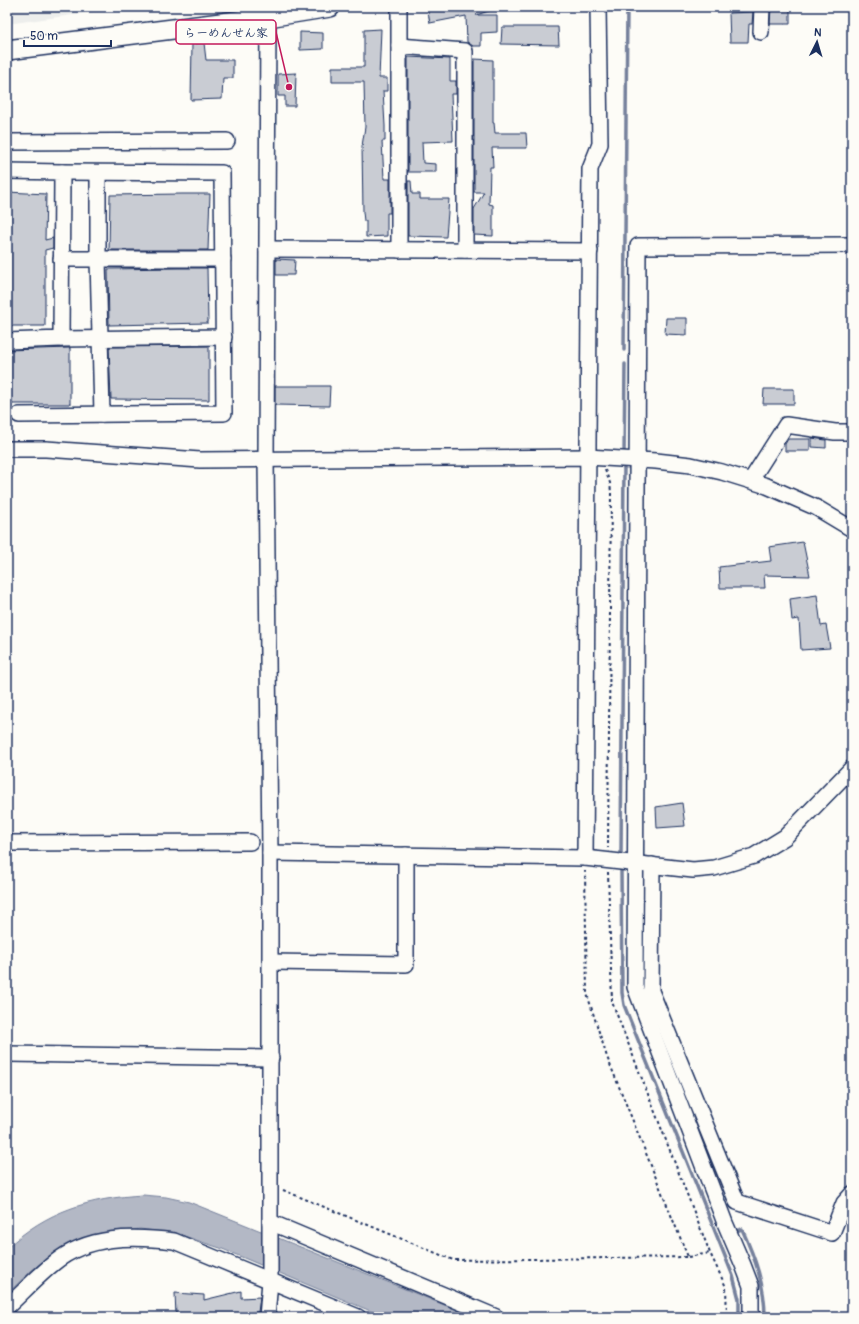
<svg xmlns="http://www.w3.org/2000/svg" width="859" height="1324" viewBox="0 0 859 1324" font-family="Pangolin,'Klee One',sans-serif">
	<rect width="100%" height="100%" fill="#fdfcf7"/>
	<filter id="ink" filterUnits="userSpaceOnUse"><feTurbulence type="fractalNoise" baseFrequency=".025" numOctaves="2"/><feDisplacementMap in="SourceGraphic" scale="8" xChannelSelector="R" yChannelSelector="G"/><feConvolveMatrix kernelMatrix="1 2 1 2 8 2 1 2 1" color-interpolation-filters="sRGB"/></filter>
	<g filter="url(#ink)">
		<path fill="#edeeec" d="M7 7H130L7 24Z"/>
		<path fill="#b3b8c5" stroke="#76819c" d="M143 1195 166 1197 189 1202 474 1317H385L220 1248 178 1234 140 1229 99 1234 60 1249 32 1270 7 1294V1248C46 1211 90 1198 143 1195Z"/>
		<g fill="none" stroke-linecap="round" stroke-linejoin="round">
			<g stroke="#76819c" stroke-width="3.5">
				<path d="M624 350 627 7"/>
				<path d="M624 455 625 364"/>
				<path d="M621 855 624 463"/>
				<path d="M621 869 622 993 624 1005 733 1276 739 1299V1317"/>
				<path d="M733 1232 742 1229C755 1258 765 1285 765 1317"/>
			</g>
		</g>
		<g fill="#c9ccd3" stroke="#1b2f5e">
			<path d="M427 7H489V11L476 15H497V32L481 33V46H473L467 42 466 16 430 23Z"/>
			<path d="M771 7H790V24H770Z"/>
			<path d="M753 12 752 24H749L748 42H730L729 13Z"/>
			<path d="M502 27H558L559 45 501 44Z"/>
			<path d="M381 29 379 78H387V91H383L385 126V141H382L384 179H390V213H387V236L366 237V221H364L363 212 362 146 365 127 364 82H332V67H364V30Z"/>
			<path d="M300 32 323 33V49L300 50Z"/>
			<path d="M204 43 206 60H233V78H223L222 99 191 100 192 44Z"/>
			<path d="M408 57 450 59V81H456V94H451L453 141 422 142 423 163 436 164V172H408Z"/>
			<path d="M474 59 493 60V123H494L495 133H526L527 148H492L493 167H490L489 204 493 205V236L474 235V209L484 192H474Z"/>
			<path d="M296 73 295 106H285V96H278V74Z"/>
			<path d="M408 181H411L412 194H420V199H449L446 237 408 236Z"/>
			<path d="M7 192 46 194 45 240 53 238V248L45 250V326H7Z"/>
			<path d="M182 194H210L208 250H109L110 195Z"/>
			<path d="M276 259 295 260 294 275H276Z"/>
			<path d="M179 268H207L208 323 109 325 108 269Z"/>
			<path d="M666 318H687V335L665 334Z"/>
			<path d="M209 346V400L111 399 109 347Z"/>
			<path d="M70 348V404H7V350Z"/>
			<path d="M275 386H330L329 406 275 405Z"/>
			<path d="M764 389H794V404H763Z"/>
			<path d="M812 438 826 440V448L812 447Z"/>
			<path d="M788 439H810V451H785V444Z"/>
			<path d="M803 542 810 576 764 575 765 588H720L719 567 771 561 769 547Z"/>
			<path d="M817 595 821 626 826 625 830 648 801 650 799 619 792 620 790 599Z"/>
			<path d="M682 803 685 826 657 828 656 807Z"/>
			<path d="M241 1291V1298L260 1297 258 1312 241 1313V1316L176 1315 175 1293 204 1295V1300Z"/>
		</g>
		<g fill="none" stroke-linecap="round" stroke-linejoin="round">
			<defs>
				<g id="minor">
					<path d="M399 7V250"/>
					<path d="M761 32 762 7"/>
					<path d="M399 46 465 51V250"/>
					<path d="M7 142 227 141"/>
					<path d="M7 171 62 172 61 339 7 341"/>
					<path d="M98 173V259L102 414"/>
					<path d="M267 249 590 251"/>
					<path d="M61 259H223"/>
					<path d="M61 339 224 337"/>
					<path d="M19 415 224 413 222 173 62 172"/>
					<path d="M7 449H46L200 460 587 457 656 461 691 465 722 472 767 486 817 508 852 529"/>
					<path d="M751 480 786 425 835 432H852"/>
					<path d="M7 843 250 842"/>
					<path d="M270 853 585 858 693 870 714 868 754 856 785 837 852 768"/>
					<path d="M585 858 590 169 600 144 598 7"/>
					<path d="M652 865 651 991 737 1202 832 1233 844 1203 852 1194"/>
					<path d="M271 962 406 964V855"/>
					<path d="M7 1054 271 1058"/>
					<path d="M270 1222 496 1317"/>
					<path d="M7 1307C23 1292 38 1276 54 1263 88 1235 133 1236 174 1241L358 1317"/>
					<path d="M267 1317 270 1281V853L266 459 268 17"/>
					<path d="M751 1317V1286L743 1265 725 1223 635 987 638 246 852 245"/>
				</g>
				<path id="major" d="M7 50 268 17 330 7"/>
			</defs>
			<use href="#minor" stroke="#1b2f5e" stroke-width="18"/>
			<use href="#major" stroke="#1b2f5e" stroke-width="22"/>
			<g stroke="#1b2f5e" stroke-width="2" stroke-dasharray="3 3" stroke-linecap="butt">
				<path d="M605 470 610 483 611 492 608 848"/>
				<path d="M608 872 612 1002 710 1253 726 1287 727 1317"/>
				<path d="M283 1190 453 1260 688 1257 607 1057 587 994 585 871"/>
				<path d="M688 1257 710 1253"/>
			</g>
			<use href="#minor" stroke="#fdfcf7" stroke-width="15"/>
			<use href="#major" stroke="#fdfcf7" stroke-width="19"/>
		</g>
	</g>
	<path fill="none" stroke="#c2185b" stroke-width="1.5" d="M289 87L276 32"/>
	<circle fill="#c2185b" stroke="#fdfcf7" stroke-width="1.5" cx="289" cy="87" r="4"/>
	<rect fill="#fdfcf7" stroke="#c2185b" stroke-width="1.5" x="176" y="20" width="100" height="24" rx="4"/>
	<g font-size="12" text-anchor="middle" font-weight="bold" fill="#1b2f5e">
		<text x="226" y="37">らーめんせん家</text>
	</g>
	<rect width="859" height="1324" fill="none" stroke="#fdfcf7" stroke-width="24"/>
	<rect x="12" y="12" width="835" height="1300" fill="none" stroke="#1b2f5e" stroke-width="1.5" filter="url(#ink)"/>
	<g transform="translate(817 42) rotate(5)" stroke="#fdfcf7" stroke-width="3" paint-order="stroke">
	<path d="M0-3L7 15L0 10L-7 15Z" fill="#1b2f5e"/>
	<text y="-6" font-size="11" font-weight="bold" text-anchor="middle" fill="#1b2f5e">N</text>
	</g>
	<path d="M24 40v6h87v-6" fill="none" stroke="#1b2f5e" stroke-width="2"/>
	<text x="30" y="40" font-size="12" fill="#1b2f5e" stroke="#fdfcf7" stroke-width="3" paint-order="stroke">50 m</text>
</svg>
